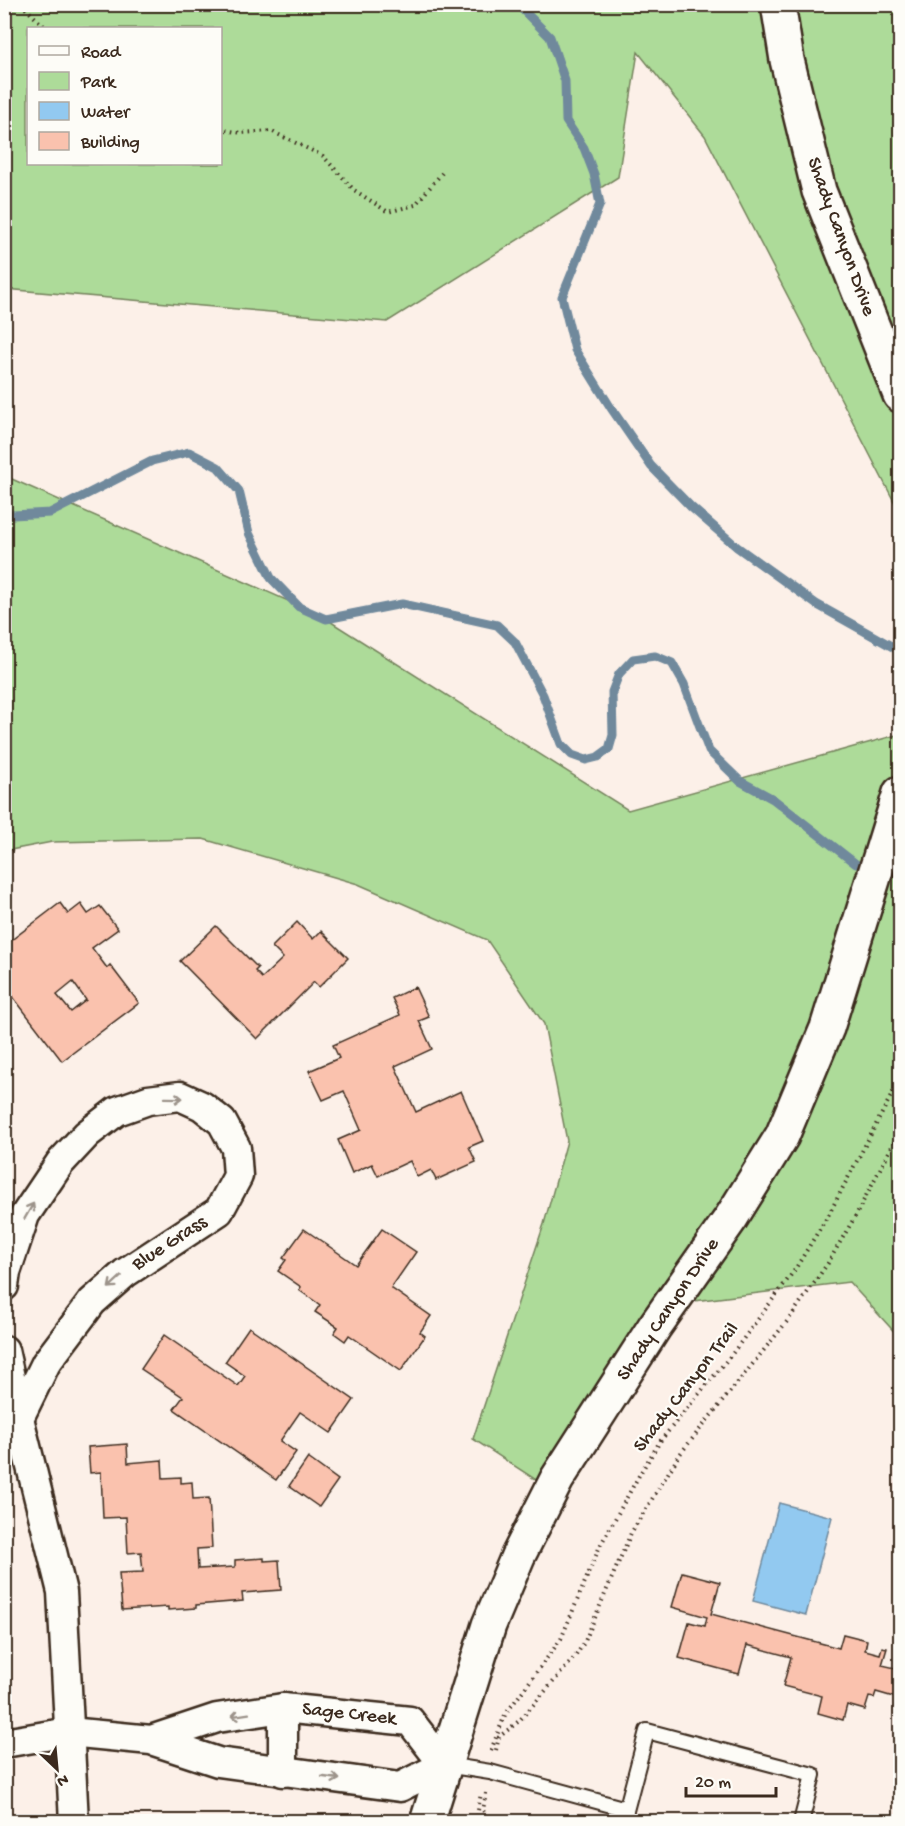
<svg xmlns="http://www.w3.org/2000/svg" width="905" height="1826" viewBox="0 0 905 1826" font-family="'Gochi Hand',sans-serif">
	<rect width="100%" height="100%" fill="#fcf0e8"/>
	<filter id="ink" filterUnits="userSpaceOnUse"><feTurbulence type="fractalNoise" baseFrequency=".0167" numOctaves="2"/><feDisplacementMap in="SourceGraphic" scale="12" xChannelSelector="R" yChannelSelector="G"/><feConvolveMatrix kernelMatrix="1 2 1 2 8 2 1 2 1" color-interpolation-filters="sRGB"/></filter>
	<g filter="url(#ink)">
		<g fill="#addb99" stroke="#74825c" stroke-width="1.5" fill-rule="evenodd">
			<path d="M4 5H900V513L705 136 638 52 618 177 387 322 5 289ZM28 28H220V164H28Z"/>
			<path d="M5 476 320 615 628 810 900 734V1338L849 1282 678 1303 550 1489 473 1439 544 1224 567 1141 544 1024 487 940 358 884 203 839 52 842 5 851Z"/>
		</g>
		<path fill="#92c9f0" stroke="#6f899c" stroke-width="1.5" d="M779 1503 832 1517 806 1615 753 1601Z"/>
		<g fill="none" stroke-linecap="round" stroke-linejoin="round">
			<g stroke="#6f899c" stroke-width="9">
				<path d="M514 4 522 9 550 37 565 81 566 121 584 148 594 174 600 204 562 297 575 350 611 408 651 466 691 507 737 547 816 604 900 651"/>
				<path d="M4 511 13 515 50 513 152 461 189 452 218 467 239 491 249 533 271 578 299 607 326 619 402 604 497 625 515 642 543 695 561 744 572 755 586 760 598 757 609 749 613 735 612 692 619 674 633 659 655 656 672 663 684 684 709 751 740 781 773 799 856 864"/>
			</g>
		</g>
		<g fill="#fac2ae" stroke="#3b2a1e" stroke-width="1.5" fill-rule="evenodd">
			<path d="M60 903 68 914 81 904 88 914 100 906 118 929 92 948 107 968 110 965 139 1003 62 1061 4 985V957L11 953 5 945ZM73 982 86 1000 71 1012 57 995Z"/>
			<path d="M297 922 313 939 321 931 348 958 319 987 314 982 257 1039 180 961 216 926 258 968 255 971 262 978 283 958 272 947Z"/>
			<path d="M415 987 429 1017 419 1021 432 1049 395 1066 416 1112 461 1091 483 1141 469 1147 476 1162 436 1180 431 1170 417 1177 410 1161 378 1176 372 1164 352 1173 338 1140 361 1130 344 1091 323 1100 309 1071 339 1058 333 1045 400 1015 392 998Z"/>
			<path d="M304 1229 356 1265 382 1229 416 1252 391 1288 431 1316 420 1332 425 1336 401 1371 349 1335 345 1341 334 1333 338 1327 315 1312 320 1305 299 1290 301 1287 278 1271 286 1260 283 1258Z"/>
			<path d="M249 1327 354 1400 331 1433 300 1412 280 1441 296 1452 276 1480 174 1409 183 1397 141 1369 164 1335 238 1386 245 1376 225 1362Z"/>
			<path d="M127 1444 128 1463 162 1460 163 1478 181 1477V1483L192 1482 193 1499 209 1498 212 1548 197 1549 198 1569 235 1567V1560L264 1558V1561L279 1560 281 1590 242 1593 243 1601 196 1605V1608L168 1610V1607L122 1610 119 1573 143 1572 141 1552 128 1553 126 1517 103 1518 101 1472 90 1473 88 1447Z"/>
			<path d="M308 1458 338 1480 319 1507 289 1486Z"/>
			<path d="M682 1572 720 1582 711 1614 839 1648 843 1634 867 1640 865 1650 880 1654 882 1647 887 1648 882 1665 900 1669V1685L897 1698 876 1692 874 1698 869 1697 865 1710 847 1705 843 1720 818 1713 822 1696 783 1686 791 1657 747 1645 739 1674 679 1658 689 1622 705 1626 707 1617 672 1607Z"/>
		</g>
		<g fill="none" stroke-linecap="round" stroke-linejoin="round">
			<defs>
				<g id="service">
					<path d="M446 1765 490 1772 626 1809"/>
					<path d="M623 1822 647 1731 813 1775 801 1822"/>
				</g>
				<g id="minor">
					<path d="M4 1286 6 1272 25 1215 60 1163 87 1134 117 1111 148 1100 180 1096 202 1106 222 1122 236 1148 238 1176 219 1211 125 1273 92 1302 46 1363 19 1418"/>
					<path d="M4 1350 19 1418 62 1592 74 1822"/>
					<path d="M283 1708V1772"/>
					<path d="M4 1743 69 1732 151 1740 218 1762 400 1787 444 1765 410 1721 283 1708 217 1718 151 1740"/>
				</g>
				<g id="tertiary">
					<path d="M778 4 787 60 819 191 900 395"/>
					<path d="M427 1822 489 1625 518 1556 557 1479 655 1326 731 1218 782 1136 827 1028 900 793"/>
				</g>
			</defs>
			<use href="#service" stroke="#3b2a1e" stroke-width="18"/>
			<use href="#minor" stroke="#3b2a1e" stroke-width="33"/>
			<use href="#tertiary" stroke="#3b2a1e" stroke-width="38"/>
			<g stroke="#3b2a1e" stroke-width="4" stroke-dasharray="1.5 4.5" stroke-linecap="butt">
				<path d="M21 4 46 28"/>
				<path d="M220 129 241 133 271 131 323 156 354 190 388 212 415 205 442 173"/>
				<path d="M491 1750 505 1715 561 1639 600 1546 641 1472 661 1440 732 1354 794 1271 829 1214 900 1079"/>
				<path d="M496 1750 499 1737 519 1721 575 1657 585 1641 631 1533 680 1454 789 1319 828 1263 856 1215 900 1131"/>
				<path d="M486 1793 483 1810 488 1822"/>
				<path d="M476 1822 481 1793"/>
			</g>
			<use href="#service" stroke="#fdfcf7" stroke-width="14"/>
			<use href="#minor" stroke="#fdfcf7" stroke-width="28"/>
			<use href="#tertiary" stroke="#fdfcf7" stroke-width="33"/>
		</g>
		<defs><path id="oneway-shaft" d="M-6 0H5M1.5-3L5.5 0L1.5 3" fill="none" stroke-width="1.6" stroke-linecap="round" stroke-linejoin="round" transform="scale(1.5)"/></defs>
		<g stroke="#9c938a">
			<use href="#oneway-shaft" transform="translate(174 1098) rotate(1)"/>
			<use href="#oneway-shaft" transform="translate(29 1211) rotate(-60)"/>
			<use href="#oneway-shaft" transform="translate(115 1282) rotate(138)"/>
			<use href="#oneway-shaft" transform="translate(240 1715) rotate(171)"/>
			<use href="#oneway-shaft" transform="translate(331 1778) rotate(8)"/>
		</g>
	</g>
	<g text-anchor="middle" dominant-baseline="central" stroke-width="4.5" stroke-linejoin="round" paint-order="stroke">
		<g font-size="20" fill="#3b2a1e" stroke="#fdfcf7">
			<text transform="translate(840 237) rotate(70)">Shady Canyon Drive</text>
			<text transform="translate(170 1244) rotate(-33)">Blue Grass</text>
			<text transform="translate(669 1310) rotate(-56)">Shady Canyon Drive</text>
			<text transform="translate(687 1388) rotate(-52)">Shady Canyon Trail</text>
			<text transform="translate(349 1715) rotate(6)">Sage Creek</text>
		</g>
	</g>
	<rect width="905" height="1826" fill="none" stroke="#fdfcf7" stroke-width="24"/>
	<rect x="12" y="12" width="881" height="1802" fill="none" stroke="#3b2a1e" stroke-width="2" filter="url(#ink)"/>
	<rect x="27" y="27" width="195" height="138" fill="#fdfcf7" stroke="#afa8a0" stroke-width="1.5"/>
	<rect x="39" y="46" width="30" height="9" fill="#fdfcf7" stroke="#afa8a0" stroke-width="1.5"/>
	<text x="81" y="57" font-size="18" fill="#3b2a1e">Road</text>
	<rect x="39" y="72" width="30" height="18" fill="#addb99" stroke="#afa8a0" stroke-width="1.5"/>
	<text x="81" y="87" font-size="18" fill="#3b2a1e">Park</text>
	<rect x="39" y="102" width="30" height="18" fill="#92c9f0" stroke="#afa8a0" stroke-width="1.5"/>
	<text x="81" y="117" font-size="18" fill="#3b2a1e">Water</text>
	<rect x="39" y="132" width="30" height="18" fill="#fac2ae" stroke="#afa8a0" stroke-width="1.5"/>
	<text x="81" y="147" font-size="18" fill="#3b2a1e">Building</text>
	<g transform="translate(57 1769) rotate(154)" stroke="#fdfcf7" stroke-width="4.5" paint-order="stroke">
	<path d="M0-4.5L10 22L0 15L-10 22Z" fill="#3b2a1e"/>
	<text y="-9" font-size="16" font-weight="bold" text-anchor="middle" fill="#3b2a1e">N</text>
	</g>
	<path d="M686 1787v9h90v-9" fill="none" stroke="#3b2a1e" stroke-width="3"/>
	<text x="695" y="1787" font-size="18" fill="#3b2a1e" stroke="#fdfcf7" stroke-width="4.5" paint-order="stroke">20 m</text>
</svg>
